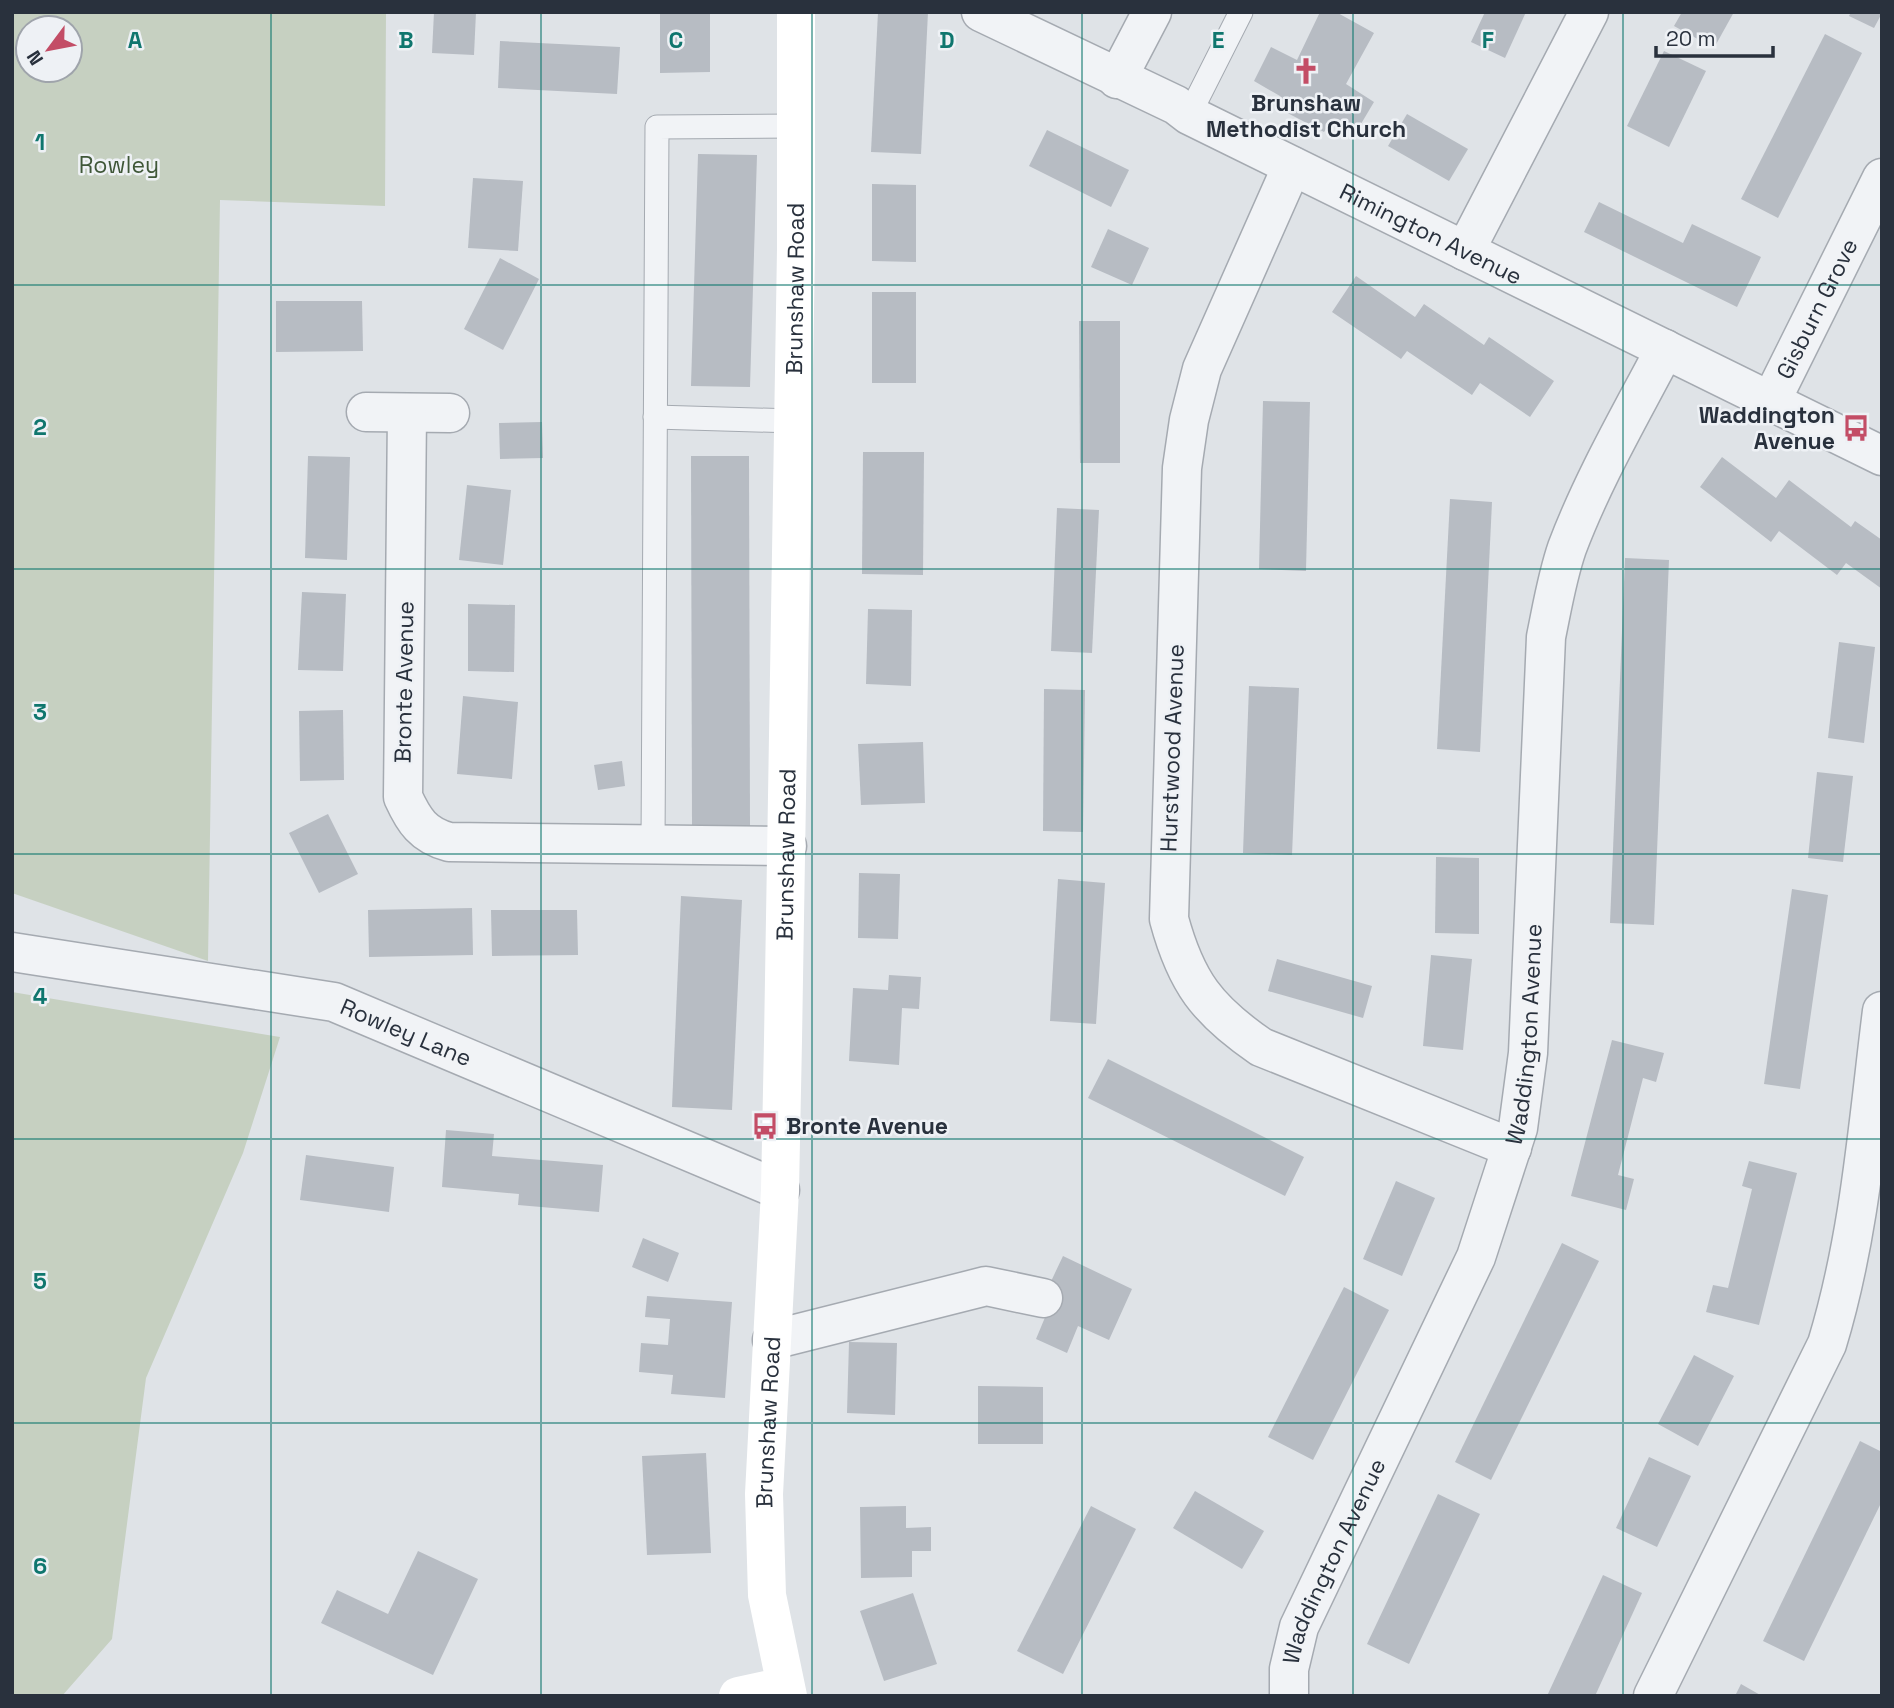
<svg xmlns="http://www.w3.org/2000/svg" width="1894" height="1708" viewBox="0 0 1894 1708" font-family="'Space Grotesk',sans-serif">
	<rect width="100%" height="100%" fill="#dfe3e7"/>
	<g fill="#c6d0c1" fill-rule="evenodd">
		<path d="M12 12H386L385 206 220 200 208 961 12 893ZM28 28H70V70H28Z"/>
		<path d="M12 992 280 1037 243 1153 146 1378 112 1639 62 1696H12Z"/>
	</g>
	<g fill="#b7bcc3">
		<path d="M434 12H476L474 55 432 53Z"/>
		<path d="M660 12H710V72L660 73Z"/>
		<path d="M878 12H928L921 154 871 152Z"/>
		<path d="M1320 12H1336L1374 33 1346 84 1374 102 1355 134 1331 121 1324 132 1274 106 1280 96 1254 81 1271 47 1297 60Z"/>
		<path d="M1485 12H1526L1505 58 1471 42Z"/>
		<path d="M1682 12H1734L1714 48 1674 26Z"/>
		<path d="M1851 12H1882V13L1874 28 1849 16Z"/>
		<path d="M1825 34 1862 53 1778 218 1741 199Z"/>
		<path d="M500 41 620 47 617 94 498 88Z"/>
		<path d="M1664 51 1706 71 1669 147 1627 126Z"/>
		<path d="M1407 114 1468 149 1449 181 1388 146Z"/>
		<path d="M1047 130 1129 170 1111 207 1029 166Z"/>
		<path d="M698 154 757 155 750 387 691 386Z"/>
		<path d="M473 178 523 181 518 251 468 248Z"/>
		<path d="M872 184 916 185V262L872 261Z"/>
		<path d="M1599 202 1683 243 1692 224 1761 257 1737 307 1584 232Z"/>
		<path d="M1108 229 1149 248 1132 285 1091 267Z"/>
		<path d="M500 258 539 279 503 350 464 329Z"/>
		<path d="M1356 276 1415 317 1424 304 1484 345 1489 337 1554 381 1530 417 1480 383 1472 395 1407 351 1401 359 1332 312Z"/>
		<rect x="872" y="292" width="44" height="91"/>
		<path d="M276 301H362L363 351 276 352Z"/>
		<path d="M1079 321H1120V463H1080Z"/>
		<path d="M1263 401 1310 402 1306 571 1259 569Z"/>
		<path d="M542 422 543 458 500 459 499 423Z"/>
		<path d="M863 452H924L923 575 862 574Z"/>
		<path d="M308 456 350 457 347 560 305 558Z"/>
		<path d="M691 456H749L750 827H692Z"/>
		<path d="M1722 457 1776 498 1789 480 1851 527 1855 521 1882 540V589L1846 563 1837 575 1779 531 1771 542 1700 487Z"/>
		<path d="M467 485 511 490 503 565 459 560Z"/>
		<path d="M1450 499 1492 502 1480 752 1437 749Z"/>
		<path d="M1057 508 1099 510 1092 653 1051 651Z"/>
		<path d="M1625 558 1669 560 1654 925 1610 923Z"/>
		<path d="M302 592 346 594 343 671 298 670Z"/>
		<path d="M468 604 515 605 514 672 468 671Z"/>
		<path d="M868 609 912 610 911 686 866 684Z"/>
		<path d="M1839 642 1875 647 1864 743 1828 738Z"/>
		<path d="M1249 686 1299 688 1292 855 1243 853Z"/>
		<path d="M1044 689 1085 690 1083 832 1043 831Z"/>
		<path d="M463 696 518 702 512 779 457 774Z"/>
		<path d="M343 710 344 780 300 781 299 711Z"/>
		<path d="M923 742 925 803 861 805 858 744Z"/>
		<path d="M622 761 625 786 598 790 594 765Z"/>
		<path d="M1817 772 1853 776 1843 862 1808 858Z"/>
		<path d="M328 814 358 874 319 893 289 833Z"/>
		<path d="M1436 857 1479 858V934L1435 933Z"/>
		<path d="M859 873 900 874 898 939 858 938Z"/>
		<path d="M1058 879 1105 883 1096 1024 1050 1021Z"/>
		<path d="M1792 889 1828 895 1800 1089 1764 1084Z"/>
		<path d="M681 896 742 900 732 1110 672 1107Z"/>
		<path d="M472 908 473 955 369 957 368 910Z"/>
		<path d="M491 910H577L578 955 492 956Z"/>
		<path d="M1431 955 1472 959 1463 1050 1423 1046Z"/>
		<path d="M1277 959 1372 986 1363 1018 1268 991Z"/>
		<path d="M889 975 921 977 919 1009 902 1008 899 1065 849 1061 853 988 888 990Z"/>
		<path d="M1612 1040 1664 1053 1656 1082 1643 1078 1618 1175 1634 1179 1626 1210 1571 1196Z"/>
		<path d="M1108 1059 1304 1157 1285 1196 1088 1098Z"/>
		<path d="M446 1130 494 1134 492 1156 603 1165 599 1212 518 1205 519 1194 442 1187Z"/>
		<path d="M306 1155 394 1167 389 1212 300 1200Z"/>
		<path d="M1749 1161 1797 1173 1759 1325 1706 1312 1713 1285 1728 1288 1752 1189 1742 1186Z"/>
		<path d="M1396 1181 1435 1198 1402 1276 1363 1259Z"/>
		<path d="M643 1238 679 1253 668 1282 632 1267Z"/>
		<path d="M1562 1243 1599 1261 1491 1480 1455 1462Z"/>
		<path d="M1063 1256 1132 1289 1109 1340 1078 1326 1067 1353 1036 1339 1046 1315 1037 1311Z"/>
		<path d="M1344 1287 1389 1310 1313 1460 1268 1437Z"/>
		<path d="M647 1296 732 1302 725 1398 671 1394 673 1375 639 1372 641 1343 668 1345 670 1319 645 1317Z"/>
		<path d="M849 1342 897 1343 895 1415 847 1413Z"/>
		<path d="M1694 1355 1734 1376 1698 1446 1658 1424Z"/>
		<path d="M978 1386 1043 1387V1444H978Z"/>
		<path d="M1860 1441 1882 1452V1501L1804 1661 1763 1641Z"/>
		<path d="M706 1453 711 1553 647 1555 642 1456Z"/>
		<path d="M1649 1457 1691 1476 1657 1547 1616 1528Z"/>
		<path d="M1195 1491 1264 1531 1242 1569 1173 1528Z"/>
		<path d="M1438 1494 1480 1514 1409 1664 1367 1644Z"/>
		<path d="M906 1506V1528L931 1527V1551H912V1577L861 1578 860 1507Z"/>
		<path d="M1091 1506 1136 1529 1063 1674 1017 1651Z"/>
		<path d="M418 1551 478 1579 433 1675 321 1623 337 1590 388 1614Z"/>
		<path d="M1603 1575 1642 1593 1595 1696H1547Z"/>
		<path d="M913 1593 937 1664 884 1681 860 1611Z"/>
		<path d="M1741 1684 1762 1696H1735Z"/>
	</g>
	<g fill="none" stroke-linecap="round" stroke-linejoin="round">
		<defs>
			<g id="lane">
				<path d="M1189 115 1241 12"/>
				<path d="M655 417 793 421"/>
				<path d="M653 845 657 127 796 126"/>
			</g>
			<g id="street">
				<path id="s1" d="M981 12 1176 105 1189 115 1882 456"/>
				<path d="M1117 79 1152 12"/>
				<path d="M1292 166 1202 369 1189 420 1182 468 1169 919C1186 982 1207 1010 1261 1047L1512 1148"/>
				<path d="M1465 251 1589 12"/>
				<path id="s2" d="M1771 401 1882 178"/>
				<path d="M366 412 450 413"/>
				<path d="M407 413 403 797C414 821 423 835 449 842L787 846"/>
				<path id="s3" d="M12 952 334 1002 780 1190"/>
				<path d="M772 1340 986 1286 1043 1298"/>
				<path id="s4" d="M1289 1696V1669L1299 1627 1476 1257 1518 1128 1528 1053 1546 637C1552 608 1557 577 1567 548 1593 479 1631 414 1665 349"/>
				<path d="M1653 1696 1827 1344C1860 1236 1868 1123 1882 1011"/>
			</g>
		</defs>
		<use href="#lane" stroke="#a5aab1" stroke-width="25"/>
		<use href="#street" stroke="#a5aab1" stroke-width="41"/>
		<use href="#lane" stroke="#f1f3f6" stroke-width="23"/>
		<use href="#street" stroke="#f1f3f6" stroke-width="38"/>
		<g stroke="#fff" stroke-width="38">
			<path d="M738 1696 785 1686"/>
			<path id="s5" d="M788 1696 767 1595 764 1494 780 1190 783 1040 796 249V12"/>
		</g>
	</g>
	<path fill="none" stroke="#0f766e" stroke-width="2" stroke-opacity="0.55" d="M271 12V1696M541 12V1696M812 12V1696M1082 12V1696M1353 12V1696M1623 12V1696M12 285H1882M12 569H1882M12 854H1882M12 1139H1882M12 1423H1882"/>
	<defs>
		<symbol id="church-bare" viewBox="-9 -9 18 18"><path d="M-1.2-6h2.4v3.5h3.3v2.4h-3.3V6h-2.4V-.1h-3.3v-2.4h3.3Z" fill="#c34d66" stroke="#eef1f5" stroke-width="2.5" paint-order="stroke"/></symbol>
		<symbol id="bus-bare" viewBox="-9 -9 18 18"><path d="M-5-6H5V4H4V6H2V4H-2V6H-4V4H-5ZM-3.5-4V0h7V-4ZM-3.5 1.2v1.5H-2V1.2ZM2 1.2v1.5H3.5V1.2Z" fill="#c34d66" stroke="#eef1f5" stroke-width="2.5" paint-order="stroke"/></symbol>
	</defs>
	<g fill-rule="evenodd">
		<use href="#church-bare" x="1287" y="52" width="38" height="38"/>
		<use href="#bus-bare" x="1837" y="409" width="38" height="38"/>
		<use href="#bus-bare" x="746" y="1107" width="38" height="38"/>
	</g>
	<g text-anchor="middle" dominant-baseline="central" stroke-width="5" stroke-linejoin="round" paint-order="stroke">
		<g font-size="23" font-weight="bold" fill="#29313d" stroke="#eef1f5">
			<text x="1306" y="103">Brunshaw<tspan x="1306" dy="26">Methodist Church</tspan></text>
			<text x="1835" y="415" text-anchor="end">Waddington<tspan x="1835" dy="26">Avenue</tspan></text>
			<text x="786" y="1126" text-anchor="start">Bronte Avenue</text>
		</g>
		<g font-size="23" fill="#3f5738" stroke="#eef1f5">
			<text x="119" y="165">Rowley</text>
		</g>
		<g font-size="23" fill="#29313d" stroke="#eef1f5">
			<text stroke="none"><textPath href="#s1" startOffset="502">Rimington Avenue</textPath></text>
			<text stroke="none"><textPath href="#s5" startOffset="1410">Brunshaw Road</textPath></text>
			<text stroke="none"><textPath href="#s2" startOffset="103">Gisburn Grove</textPath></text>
			<text transform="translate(404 682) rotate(-89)">Bronte Avenue</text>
			<text transform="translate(1172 748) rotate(-88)">Hurstwood Avenue</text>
			<text stroke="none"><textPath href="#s5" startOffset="844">Brunshaw Road</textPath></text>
			<text stroke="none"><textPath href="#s3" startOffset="404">Rowley Lane</textPath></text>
			<text stroke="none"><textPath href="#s4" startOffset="710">Waddington Avenue</textPath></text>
			<text stroke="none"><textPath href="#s5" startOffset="276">Brunshaw Road</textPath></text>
			<text stroke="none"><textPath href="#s4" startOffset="144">Waddington Avenue</textPath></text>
		</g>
	</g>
	<g font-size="23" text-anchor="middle" font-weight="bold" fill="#0f766e" stroke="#eef1f5" stroke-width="5" stroke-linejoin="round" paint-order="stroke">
		<text x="135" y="48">A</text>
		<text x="406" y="48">B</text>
		<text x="676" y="48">C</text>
		<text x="947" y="48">D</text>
		<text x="1218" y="48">E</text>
		<text x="1488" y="48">F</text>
		<text x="40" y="150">1</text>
		<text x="40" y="435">2</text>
		<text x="40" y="720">3</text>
		<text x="40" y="1004">4</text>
		<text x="40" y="1289">5</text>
		<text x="40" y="1574">6</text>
	</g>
	<rect width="1894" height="1708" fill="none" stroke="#29313d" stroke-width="28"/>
	<g transform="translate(49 49) rotate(238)"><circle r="33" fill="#eef1f5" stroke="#9fa4ab" stroke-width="2"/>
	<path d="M0-5L12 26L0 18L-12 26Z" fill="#c34d66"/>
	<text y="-10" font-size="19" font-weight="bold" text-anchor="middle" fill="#29313d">N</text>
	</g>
	<path d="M1656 46v10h117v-10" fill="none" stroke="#29313d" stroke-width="3.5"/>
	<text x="1666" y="46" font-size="21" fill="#29313d" stroke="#eef1f5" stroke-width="5" paint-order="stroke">20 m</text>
</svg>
